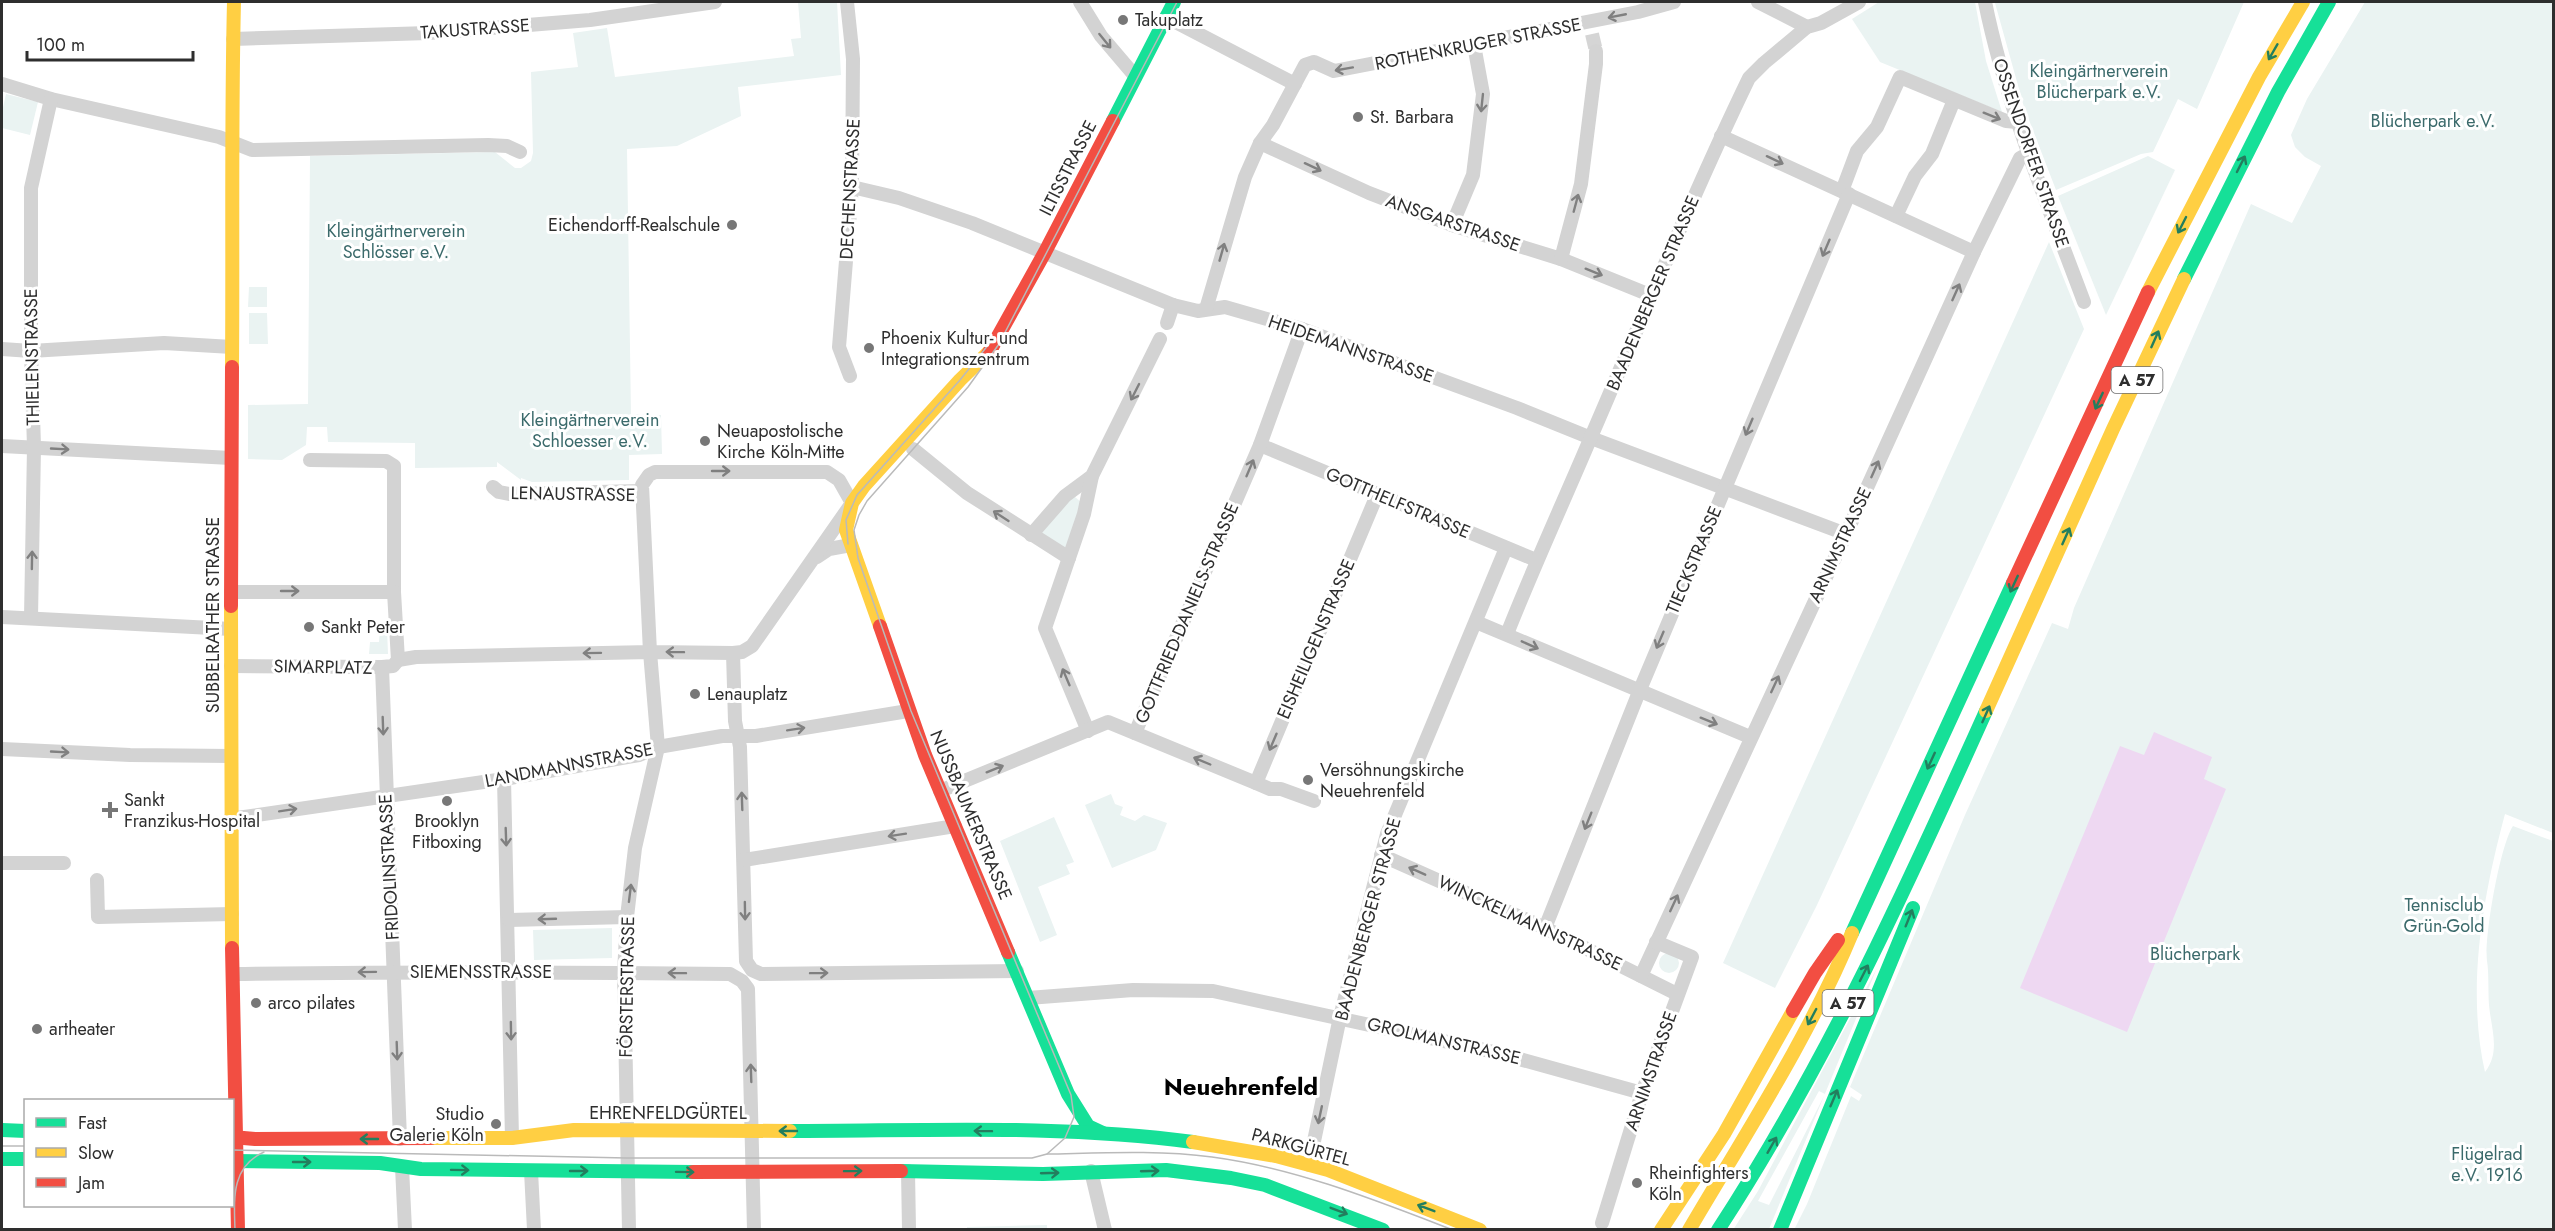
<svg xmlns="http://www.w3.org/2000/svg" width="2555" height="1231" viewBox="0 0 2555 1231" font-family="Jost,sans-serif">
	<rect width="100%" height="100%" fill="#fff"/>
	<g fill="#eaf3f2" fill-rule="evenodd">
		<path d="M798 2H837L841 75 738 87 741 116 677 146 627 149 631 414 661 415 662 454 629 455V480L532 482 521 478V480L497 462V467L415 468V443L328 442 327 427H307L306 445 282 460 248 459V405L308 404 310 156 495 152 515 168H521L531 161 533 153 531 72 578 67 573 33 607 28 615 77 794 56 791 39 801 38Z"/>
		<path d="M1879 2H1975L1986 61 2002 112 1880 62 1852 19Z"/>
		<path d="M2034 2H2244L2197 109 2178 99 2153 152 2141 154 2056 190 2024 107 1995 3Z"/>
		<path d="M2365 2H2553V833L2505 814C2483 896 2466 988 2485 1072 2501 1052 2491 1028 2489 1005 2488 991 2489 972 2487 961 2484 938 2500 845 2513 826L2553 841V1229L1794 1230 1807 1204 1851 1096 1859 1101 1862 1095 1850 1087 1965 815 2052 623 2068 629 2074 608 2251 204 2292 223 2321 166 2305 157 2295 147 2291 135 2307 99Z"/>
		<path d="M6 94 38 102 30 135 2 128V112Z"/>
		<path d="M2148 156 2175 170 2106 315 2058 196Z"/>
		<path d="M2049 242 2084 329 1817 905 1775 988 1723 963Z"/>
		<path d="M249 287H267V307H248Z"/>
		<path d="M249 313H267L268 344H249Z"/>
		<path d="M1075 497 1082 503 1065 550 1042 536 1040 528 1067 498Z"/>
		<path d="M380 629H387L388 654H369L370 642H379Z"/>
		<path d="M1111 794 1115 804 1123 807 1120 815 1135 821 1144 815 1167 823 1156 850 1112 868 1085 805Z"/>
		<path d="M1054 817 1074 862 1066 865 1070 874 1038 887 1057 935 1040 942 1000 841Z"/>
		<path d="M612 928V958L534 960 533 930Z"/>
		<circle cx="1669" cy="963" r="10"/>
		<path d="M1877 968 1769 1229 1733 1230 1758 1191ZM1819 1091 1825 1094 1769 1205 1758 1201Z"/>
		<path d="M1047 1225V1229H967V1227Z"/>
	</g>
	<path fill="#eed8f2" d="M2154 732 2212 757 2204 779 2226 789 2127 1032 2020 988 2120 746 2144 755Z"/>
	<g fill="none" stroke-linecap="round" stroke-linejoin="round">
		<path stroke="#d5d5d5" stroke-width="14" stroke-dasharray="14 7" stroke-linecap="butt" d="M1592 34 1596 51"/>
		<g stroke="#d3d3d3" stroke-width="14">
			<path d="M847 2 853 59 852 187 839 347 850 376"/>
			<path d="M1080 2 1101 36 1135 76"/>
			<path d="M1758 2 1807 27"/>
			<path d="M1985 2C2006 105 2047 203 2084 302"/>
			<path d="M1166 17 1295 84"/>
			<path d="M233 39 429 33 590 20 715 2"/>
			<path d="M2 84 51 99 219 137 252 150 488 145 507 146 520 152"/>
			<path d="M1721 136 1974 252"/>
			<path d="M1260 143 1369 193 1452 225 1561 259 1650 295"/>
			<path d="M852 187 899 198 972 223 1173 305 1198 311 1225 307 1302 329 1517 408 1591 438 1846 534"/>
			<path d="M1842 191 1857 151 1877 127 1900 77 2006 121 2017 122"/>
			<path d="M1896 216 1915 176 1932 154 1954 100"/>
			<path d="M1452 225 1473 175 1483 94 1474 45"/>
			<path d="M1561 259 1581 184 1596 64V51"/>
			<path d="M1206 309 1245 177 1260 143 1273 125 1305 65 1314 62 1334 71 1638 12 1674 2"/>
			<path d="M1167 323 1173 305"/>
			<path d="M2 349 31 351 164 343 232 347"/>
			<path d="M1260 445 1536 560"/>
			<path d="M2 446 231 458"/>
			<path d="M913 449 967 493 1069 558"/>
			<path d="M310 460 386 461 394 466V592"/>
			<path d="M493 487 499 492 509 494 642 491"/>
			<path d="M1031 535 1065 496 1092 476 1160 339"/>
			<path d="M817 557 829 549 851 545"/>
			<path d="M2 617 231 629"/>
			<path d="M31 618 34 447 31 351V188L51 99"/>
			<path d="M1476 622 1750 737"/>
			<path d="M1507 634C1533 568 1563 503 1591 437 1643 317 1692 196 1749 78L1764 63 1807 27 1821 23 1859 2"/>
			<path d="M733 653 735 721 740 747 746 961 752 970 761 974 1017 971"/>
			<path d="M398 660 416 657 650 652 642 485 649 475 655 472H827L839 480 852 503 752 646 742 652 733 653 650 652 658 747 635 848 627 917 624 973 629 1230"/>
			<path d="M231 666 382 667 393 666 398 660 394 592H231"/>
			<path d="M382 667 400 1139"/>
			<path d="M1088 731 1045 628 1084 514 1092 476"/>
			<path d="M1135 733 1260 445 1302 329"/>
			<path d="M2 749 130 755 231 756"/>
			<path d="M504 779 512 1138"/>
			<path d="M1256 783 1377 495"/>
			<path d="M940 791 1108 722 1256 783 1270 789H1281L1314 801"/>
			<path d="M230 819 504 779 639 755 658 747 722 736H756L908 711"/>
			<path d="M1381 855 1545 928 1677 994"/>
			<path d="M744 860 955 826"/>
			<path d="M2 863H64"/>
			<path d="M97 880 98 917 232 914"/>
			<path d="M509 920 627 917"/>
			<path d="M1545 928 1639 692 1849 194"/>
			<path d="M233 974C399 972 564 972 730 974L742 981 748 989 754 1230"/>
			<path d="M1641 976 1846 534 1974 252 2020 158 2029 153"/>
			<path d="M1028 998 1133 990 1213 991 1494 1052 1642 1093"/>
			<path d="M1309 1165 1340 1017 1387 834 1506 548"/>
			<path d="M402 1167 405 1230"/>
			<path d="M531 1171 534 1230"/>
			<path d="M908 1171 909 1230"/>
			<path d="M1091 1171 1105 1230"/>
			<path d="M1602 1223 1642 1093 1692 957 1656 942"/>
		</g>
		<g stroke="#16e098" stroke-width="14">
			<path d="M1113 121 1174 2"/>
			<path d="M2184 279 2278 92 2329 2"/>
			<path d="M1852 933 2013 583"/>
			<path d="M1008 952 1068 1094 1088 1126 1103 1133"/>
			<path d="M2 1130 26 1131"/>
			<path d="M790 1131C924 1131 1060 1124 1193 1142"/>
			<path d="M2 1159H26"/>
			<path d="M232 1161 380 1163 421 1169 693 1172"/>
			<path d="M901 1171 1043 1174 1166 1170 1231 1178 1265 1185 1383 1230"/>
			<path d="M1718 1230C1825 1066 1906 889 1986 711"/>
			<path d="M1780 1230 1913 908"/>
		</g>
		<g stroke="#ffcf43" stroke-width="14">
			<path d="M2148 292 2259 77 2303 2"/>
			<path d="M232 367C233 245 231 124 234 2"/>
			<path d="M231 606 232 948"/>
			<path d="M880 626 846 530 852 503 864 486 960 380 992 349"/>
			<path d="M1986 711 2113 429 2184 279"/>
			<path d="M431 1138H512L574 1130 790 1131"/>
			<path d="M1193 1142 1276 1156 1328 1170 1480 1230"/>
			<path d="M1661 1230 1724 1134 1793 1011"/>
			<path d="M1689 1230C1746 1133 1809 1037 1852 933"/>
		</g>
		<g stroke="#f24e42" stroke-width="14">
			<path d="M986 358 1045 252 1113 121"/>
			<path d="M2013 583 2148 292"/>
			<path d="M231 606 232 367"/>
			<path d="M880 626 925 755 1008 952"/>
			<path d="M232 948 238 1230"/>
			<path d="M1793 1011 1815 973 1838 940"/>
			<path d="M232 1137 255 1139 431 1138"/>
			<path d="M693 1172 901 1171"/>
		</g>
		<g stroke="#bababa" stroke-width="1.5">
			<path d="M848 544 846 520 857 495 960 380 993 339"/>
			<path d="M2 1146H26"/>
			<path d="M232 1150 627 1158H1032L1047 1154 1065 1138 1074 1117 1071 1095 911 711 858 558 854 530 859 515 867 501 968 387 999 344 1177 2"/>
			<path d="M1047 1154C1102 1153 1157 1150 1212 1157 1295 1168 1375 1200 1453 1230"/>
			<path d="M235 1230C234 1198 231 1167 264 1152"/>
		</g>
	</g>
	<defs><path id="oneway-shaft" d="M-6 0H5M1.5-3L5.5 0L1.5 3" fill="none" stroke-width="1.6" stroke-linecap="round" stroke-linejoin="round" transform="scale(1.5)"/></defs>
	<g stroke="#808080">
		<use href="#oneway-shaft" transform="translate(1617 16) rotate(169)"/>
		<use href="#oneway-shaft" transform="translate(1105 41) rotate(51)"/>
		<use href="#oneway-shaft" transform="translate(1344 69) rotate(170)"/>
		<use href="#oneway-shaft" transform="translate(1482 103) rotate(96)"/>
		<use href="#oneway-shaft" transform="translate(1992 116) rotate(22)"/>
		<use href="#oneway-shaft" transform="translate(1775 160) rotate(25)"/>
		<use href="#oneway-shaft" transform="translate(1313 167) rotate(25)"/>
		<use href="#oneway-shaft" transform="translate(1576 203) rotate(-75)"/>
		<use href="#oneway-shaft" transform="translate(1826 248) rotate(113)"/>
		<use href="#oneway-shaft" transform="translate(1222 252) rotate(-74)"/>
		<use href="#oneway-shaft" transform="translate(1594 272) rotate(22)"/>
		<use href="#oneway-shaft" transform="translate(1956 292) rotate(-66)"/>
		<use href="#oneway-shaft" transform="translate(1135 392) rotate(117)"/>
		<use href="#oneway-shaft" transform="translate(1749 427) rotate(113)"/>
		<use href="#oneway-shaft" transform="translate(60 449) rotate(3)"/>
		<use href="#oneway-shaft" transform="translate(1250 468) rotate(-67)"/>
		<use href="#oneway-shaft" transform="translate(1875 469) rotate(-66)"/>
		<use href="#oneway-shaft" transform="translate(721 471)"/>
		<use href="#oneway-shaft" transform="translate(1001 516) rotate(-147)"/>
		<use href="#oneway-shaft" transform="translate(32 560) rotate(-89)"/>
		<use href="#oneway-shaft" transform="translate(290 591)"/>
		<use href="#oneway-shaft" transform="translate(1660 640) rotate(113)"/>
		<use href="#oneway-shaft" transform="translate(1530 645) rotate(24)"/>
		<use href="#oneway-shaft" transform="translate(675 652) rotate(-179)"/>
		<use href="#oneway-shaft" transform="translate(592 653) rotate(179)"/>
		<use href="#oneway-shaft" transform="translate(1066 677) rotate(-113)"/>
		<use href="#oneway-shaft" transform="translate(1775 684) rotate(-65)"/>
		<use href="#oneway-shaft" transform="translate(1709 721) rotate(22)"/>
		<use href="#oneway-shaft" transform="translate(383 726) rotate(88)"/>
		<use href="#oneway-shaft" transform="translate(796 729) rotate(-9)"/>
		<use href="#oneway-shaft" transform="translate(1273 742) rotate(113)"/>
		<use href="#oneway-shaft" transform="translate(60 752) rotate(3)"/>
		<use href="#oneway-shaft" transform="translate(1202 761) rotate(-157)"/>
		<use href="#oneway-shaft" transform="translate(995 769) rotate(-22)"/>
		<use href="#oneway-shaft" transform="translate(742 801) rotate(-92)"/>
		<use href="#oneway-shaft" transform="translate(288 810) rotate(-9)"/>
		<use href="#oneway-shaft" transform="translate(1588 821) rotate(112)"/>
		<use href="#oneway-shaft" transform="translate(897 835) rotate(171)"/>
		<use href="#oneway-shaft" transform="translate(506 837) rotate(88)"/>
		<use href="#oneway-shaft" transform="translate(1417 871) rotate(-156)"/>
		<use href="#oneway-shaft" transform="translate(630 893) rotate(-83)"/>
		<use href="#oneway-shaft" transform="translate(1674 903) rotate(-65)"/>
		<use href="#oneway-shaft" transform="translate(745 911) rotate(89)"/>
		<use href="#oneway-shaft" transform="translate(547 919) rotate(178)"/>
		<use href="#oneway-shaft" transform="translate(367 972) rotate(179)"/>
		<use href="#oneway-shaft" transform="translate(677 973) rotate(-179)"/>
		<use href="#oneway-shaft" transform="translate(819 973) rotate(-1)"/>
		<use href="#oneway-shaft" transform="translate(511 1031) rotate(89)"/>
		<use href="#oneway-shaft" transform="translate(397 1051) rotate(88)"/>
		<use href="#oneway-shaft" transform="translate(751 1073) rotate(-92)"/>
		<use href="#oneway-shaft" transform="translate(1320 1115) rotate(102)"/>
	</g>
	<g stroke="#237e5e">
		<use href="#oneway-shaft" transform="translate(2273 52) rotate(120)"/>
		<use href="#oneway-shaft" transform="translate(2241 164) rotate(-63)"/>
		<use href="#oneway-shaft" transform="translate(2182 225) rotate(117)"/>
		<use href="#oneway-shaft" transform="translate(2155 339) rotate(-66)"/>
		<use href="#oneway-shaft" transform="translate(2099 401) rotate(115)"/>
		<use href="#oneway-shaft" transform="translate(2066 536) rotate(-66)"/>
		<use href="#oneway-shaft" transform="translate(2014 584) rotate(115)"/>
		<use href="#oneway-shaft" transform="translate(1986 714) rotate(-66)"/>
		<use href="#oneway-shaft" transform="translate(1931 761) rotate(115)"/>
		<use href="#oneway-shaft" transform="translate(1909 918) rotate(-68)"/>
		<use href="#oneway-shaft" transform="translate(1864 973) rotate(-63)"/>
		<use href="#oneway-shaft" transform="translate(1812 1017) rotate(118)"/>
		<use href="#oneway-shaft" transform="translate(1834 1098) rotate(-67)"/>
		<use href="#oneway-shaft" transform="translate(788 1131) rotate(180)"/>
		<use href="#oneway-shaft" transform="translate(983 1131) rotate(-179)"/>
		<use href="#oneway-shaft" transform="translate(369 1139) rotate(180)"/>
		<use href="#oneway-shaft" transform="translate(1772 1145) rotate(-60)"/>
		<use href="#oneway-shaft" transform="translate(302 1162)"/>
		<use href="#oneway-shaft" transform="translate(460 1170) rotate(1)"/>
		<use href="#oneway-shaft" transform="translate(579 1171)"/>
		<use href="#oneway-shaft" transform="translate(853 1171) rotate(-1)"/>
		<use href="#oneway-shaft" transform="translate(1150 1171) rotate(-2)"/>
		<use href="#oneway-shaft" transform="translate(685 1172) rotate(1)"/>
		<use href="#oneway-shaft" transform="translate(1050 1173) rotate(-2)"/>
		<use href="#oneway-shaft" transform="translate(1426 1208) rotate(-159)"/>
		<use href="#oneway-shaft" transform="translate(1339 1211) rotate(21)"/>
	</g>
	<g fill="#777" stroke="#fff" stroke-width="2">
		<circle cx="1123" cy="20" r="6"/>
		<circle cx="1358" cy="117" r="6"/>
		<circle cx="732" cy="225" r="6"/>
		<circle cx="869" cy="348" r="6"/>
		<circle cx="705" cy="441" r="6"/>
		<circle cx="309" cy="627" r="6"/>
		<circle cx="695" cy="694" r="6"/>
		<circle cx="1308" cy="780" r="6"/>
		<circle cx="447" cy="801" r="6"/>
		<path d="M107 801h6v6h6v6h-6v6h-6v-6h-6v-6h6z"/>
		<circle cx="256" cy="1003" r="6"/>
		<circle cx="37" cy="1029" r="6"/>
		<circle cx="496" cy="1124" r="6"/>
		<circle cx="1637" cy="1183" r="6"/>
	</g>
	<g text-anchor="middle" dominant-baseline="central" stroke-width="6" stroke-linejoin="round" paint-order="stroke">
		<g fill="#fff" stroke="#6d6d6d" stroke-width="1.5">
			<rect x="2111.5" y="367" width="51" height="26" rx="4.5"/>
			<rect x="1822.5" y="990" width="51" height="26" rx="4.5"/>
		</g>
		<g font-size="16" font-weight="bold" fill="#2e2e2e">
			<text x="2137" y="380">A 57</text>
			<text x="1848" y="1003">A 57</text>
		</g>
		<g font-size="18" fill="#2e2e2e" stroke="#fff" text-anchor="start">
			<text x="1135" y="20">Takuplatz</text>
			<text x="1370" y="117">St. Barbara</text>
			<text x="720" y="225" text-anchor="end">Eichendorff-Realschule</text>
			<text x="881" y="338">Phoenix Kultur- und<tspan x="881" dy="21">Integrationszentrum</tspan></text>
			<text x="717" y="431">Neuapostolische<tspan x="717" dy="21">Kirche Köln-Mitte</tspan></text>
			<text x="321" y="627">Sankt Peter</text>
			<text x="707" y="694">Lenauplatz</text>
			<text x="1320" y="770">Versöhnungskirche<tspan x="1320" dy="21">Neuehrenfeld</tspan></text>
			<text x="124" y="800">Sankt<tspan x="124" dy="21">Franzikus-Hospital</tspan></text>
			<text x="447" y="821" text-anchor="middle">Brooklyn<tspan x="447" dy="21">Fitboxing</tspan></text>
			<text x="268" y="1003">arco pilates</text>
			<text x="49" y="1029">artheater</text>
			<text x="484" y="1114" text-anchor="end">Studio<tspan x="484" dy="21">Galerie Köln</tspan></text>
			<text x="1649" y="1173">Rheinfighters<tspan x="1649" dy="21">Köln</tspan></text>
		</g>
		<g font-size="18" fill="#2e2e2e" stroke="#fff">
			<text transform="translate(475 29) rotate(-4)">TAKUSTRASSE</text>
			<text transform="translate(1478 44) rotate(-11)">ROTHENKRUGER STRASSE</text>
			<text transform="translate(2031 153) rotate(71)">OSSENDORFER STRASSE</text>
			<text transform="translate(1068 168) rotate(-63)">ILTISSTRASSE</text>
			<text transform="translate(850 189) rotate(-87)">DECHENSTRASSE</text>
			<text transform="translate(1453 223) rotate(19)">ANSGARSTRASSE</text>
			<text transform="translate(1653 293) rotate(-67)">BAADENBERGER STRASSE</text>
			<text transform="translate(1351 349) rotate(19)">HEIDEMANNSTRASSE</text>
			<text transform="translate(32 357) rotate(-91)">THIELENSTRASSE</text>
			<text transform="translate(573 494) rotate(1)">LENAUSTRASSE</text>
			<text transform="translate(1398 503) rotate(23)">GOTTHELFSTRASSE</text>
			<text transform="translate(1840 545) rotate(-65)">ARNIMSTRASSE</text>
			<text transform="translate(1694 560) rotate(-67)">TIECKSTRASSE</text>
			<text transform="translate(1187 613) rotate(-67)">GOTTFRIED-DANIELS-STRASSE</text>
			<text transform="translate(213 615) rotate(-90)">SUBBELRATHER STRASSE</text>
			<text transform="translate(1316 639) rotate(-67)">EISHEILIGENSTRASSE</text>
			<text transform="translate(323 667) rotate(1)">SIMARPLATZ</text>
			<text transform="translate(569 765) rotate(-11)">LANDMANNSTRASSE</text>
			<text transform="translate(971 815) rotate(67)">NUSSBAUMERSTRASSE</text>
			<text transform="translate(389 867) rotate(-93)">FRIDOLINSTRASSE</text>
			<text transform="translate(1368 919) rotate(-75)">BAADENBERGER STRASSE</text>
			<text transform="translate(1530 923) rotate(25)">WINCKELMANNSTRASSE</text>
			<text x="481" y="972">SIEMENSSTRASSE</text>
			<text transform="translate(627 987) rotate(-89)">FÖRSTERSTRASSE</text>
			<text transform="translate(1444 1041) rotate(13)">GROLMANSTRASSE</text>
			<text transform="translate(1651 1071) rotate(-71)">ARNIMSTRASSE</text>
			<text x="668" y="1113">EHRENFELDGÜRTEL</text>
			<text transform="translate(1301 1147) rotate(15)">PARKGÜRTEL</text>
		</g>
		<g font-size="18" fill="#3b6a6b" stroke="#fff">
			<text x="2099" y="71">Kleingärtnerverein<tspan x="2099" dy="21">Blücherpark e.V.</tspan></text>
			<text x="2433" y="121">Blücherpark e.V.</text>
			<text x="396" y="231">Kleingärtnerverein<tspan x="396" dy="21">Schlösser e.V.</tspan></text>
			<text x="590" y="420">Kleingärtnerverein<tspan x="590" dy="21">Schloesser e.V.</tspan></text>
			<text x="2444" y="905">Tennisclub<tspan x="2444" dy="21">Grün-Gold</tspan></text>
			<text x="2195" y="954">Blücherpark</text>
			<text x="2487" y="1154">Flügelrad<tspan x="2487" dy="21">e.V. 1916</tspan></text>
		</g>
		<g font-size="24" font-weight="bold" fill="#000" stroke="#fff">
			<text x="1241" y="1086">Neuehrenfeld</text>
		</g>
	</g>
	<rect width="2555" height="1231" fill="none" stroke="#2e2e2e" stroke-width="6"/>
	<rect x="24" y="1099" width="210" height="108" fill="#ffffff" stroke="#ababab" stroke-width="1.5"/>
	<rect x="36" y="1118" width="30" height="9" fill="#16e098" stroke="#ababab" stroke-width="1.5"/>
	<text x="78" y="1129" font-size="18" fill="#2e2e2e">Fast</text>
	<rect x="36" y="1148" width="30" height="9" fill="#ffcf43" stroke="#ababab" stroke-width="1.5"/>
	<text x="78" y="1159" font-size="18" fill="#2e2e2e">Slow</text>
	<rect x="36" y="1178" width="30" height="9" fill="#f24e42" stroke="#ababab" stroke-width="1.5"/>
	<text x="78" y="1189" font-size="18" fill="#2e2e2e">Jam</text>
	<path d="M27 51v9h166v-9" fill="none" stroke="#2e2e2e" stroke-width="3"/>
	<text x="36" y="51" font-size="18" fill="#2e2e2e" stroke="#ffffff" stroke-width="4.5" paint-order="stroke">100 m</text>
</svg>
